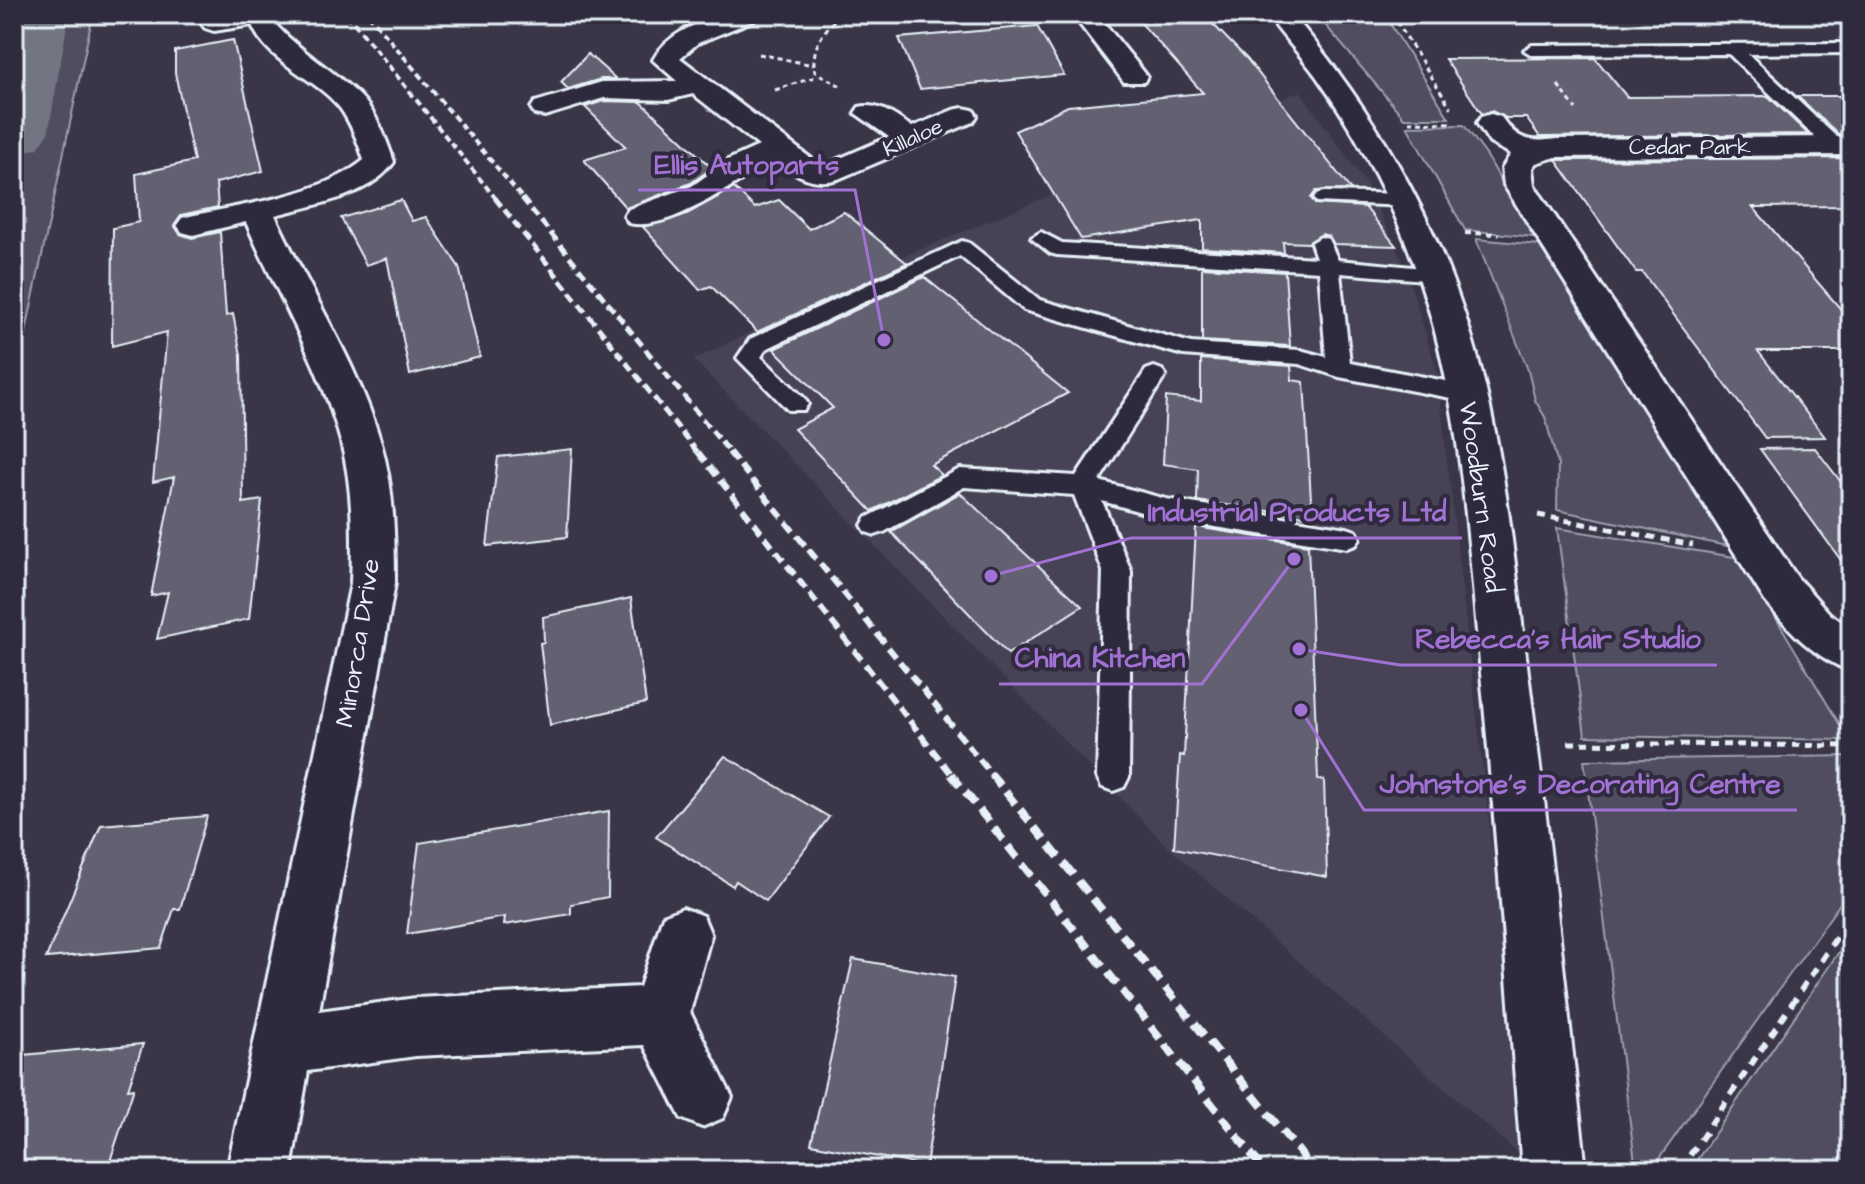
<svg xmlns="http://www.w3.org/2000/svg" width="1865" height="1184" viewBox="0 0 1865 1184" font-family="'Architects Daughter',sans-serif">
	<rect width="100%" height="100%" fill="#3a3648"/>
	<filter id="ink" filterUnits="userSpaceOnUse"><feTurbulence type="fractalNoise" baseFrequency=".0125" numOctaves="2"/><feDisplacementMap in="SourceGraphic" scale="16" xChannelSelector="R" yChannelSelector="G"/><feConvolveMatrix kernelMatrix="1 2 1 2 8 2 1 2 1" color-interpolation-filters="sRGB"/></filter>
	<g filter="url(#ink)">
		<path fill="#464354" d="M1300 91 1367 185 1405 267 1437 372 1528 1162 1169 848 694 360 900 258Z"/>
		<g fill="#504e5f" stroke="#9ca0ac" stroke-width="2">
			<path d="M14 14H93L14 388Z"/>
			<path d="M1316 14H1384L1449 118H1404Z"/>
			<path d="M1464 125 1487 156 1534 237 1465 230 1407 126Z"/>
			<path d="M1476 239 1539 245 1698 491 1727 546 1557 510 1558 465 1545 417 1535 400 1528 370Z"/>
			<path d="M1557 528 1740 558 1849 740 1585 736Z"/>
			<path d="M1851 756V888L1651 1170H1636L1584 760Z"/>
			<path d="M1851 934V1170H1690Z"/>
		</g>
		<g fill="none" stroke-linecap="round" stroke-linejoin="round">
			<path fill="#737482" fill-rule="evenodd" d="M14 14H69L48 134 38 148 14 154Z"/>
		</g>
		<g fill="#636171" stroke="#e8f1f8" stroke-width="2">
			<path d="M1133 14H1203L1247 59 1351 190 1316 191 1311 198 1315 204 1365 207 1396 246 1334 244 1329 236 1322 234 1308 243 1283 242 1284 253 1202 248V220L1081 239 1015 131 1068 106 1203 93Z"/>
			<path d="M1037 26 1064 75 920 89 899 38Z"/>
			<path d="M233 40 263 171 216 183 218 207 181 215 174 225 180 234 192 238 220 232 226 316 233 314 241 355 243 503 262 500 249 619 157 639 168 592 151 596 174 477 153 482 167 332 112 346 113 228 139 222 136 174 194 161 175 73V51Z"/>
			<path d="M588 54 616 79H601L568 89 561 82Z"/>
			<path d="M1595 58 1627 97 1768 96 1808 134 1540 137 1526 118H1506L1492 111 1482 114 1445 59Z"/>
			<path d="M1797 96H1851V134H1838Z"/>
			<path d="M604 101 641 102 712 168 691 183 626 208 584 160 626 147 585 107Z"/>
			<path d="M1851 158V206L1753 207 1851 321V351H1758L1825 437 1765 438 1642 272H1636L1556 160Z"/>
			<path d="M734 188 755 208 779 200 809 229 844 212 907 263 757 332 711 286 700 290 643 227 685 215Z"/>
			<path d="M401 200 412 221 426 217 459 267 480 357 410 375 387 258 366 265 341 218Z"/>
			<path d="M1202 267 1285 272 1290 346 1202 341Z"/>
			<path d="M924 277 1068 393 931 465 942 475 872 511 794 429 833 408 774 349Z"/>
			<path d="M1201 359 1291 366 1292 380 1304 382 1312 517 1197 501 1198 469 1163 464 1166 397 1201 401Z"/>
			<path d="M1815 448 1851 495V574L1760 449Z"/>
			<path d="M572 449 567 537 487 546 498 457Z"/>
			<path d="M960 493 1082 606 1008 654 891 532Z"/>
			<path d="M1196 527 1308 545 1318 779 1324 780 1327 877 1174 848 1180 755 1184 756Z"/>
			<path d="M631 598 646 703 550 725 540 643 544 642 543 617Z"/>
			<path d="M725 756 829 817 766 901 736 881 733 886 656 837Z"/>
			<path d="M609 811 608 897 571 904V914L504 925 505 917 407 934 419 843Z"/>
			<path d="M207 816 180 909H174L161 948 46 958 101 825Z"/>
			<path d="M853 959 955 977 926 1166 811 1144Z"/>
			<path d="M143 1044 128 1089 134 1088 108 1167 100 1170H14V1076L23 1055Z"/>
		</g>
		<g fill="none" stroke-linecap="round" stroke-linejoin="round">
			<defs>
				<g id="service">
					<path d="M1851 43V53L1748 54 1842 142 1844 146 1835 152 1828 150 1729 54 1532 55 1524 50 1532 45Z"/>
					<path d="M1324 192 1405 194 1415 200 1405 206 1317 202 1314 198 1317 194Z"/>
					<path d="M1041 232 1062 243 1316 258 1311 243 1321 237 1328 239 1338 260 1445 270 1448 275 1437 281 1340 273 1350 363 1467 385 1475 387 1479 393 1475 399 1467 401 1339 377 1299 364 1183 355 1024 310 960 256 766 349 761 357 804 398 808 404 804 410H788L737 358 750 339 962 241 969 243 1040 300 1191 343 1300 350 1326 357 1319 271 1057 255 1050 253 1031 238Z"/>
					<path d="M1154 367 1162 370 1166 375 1099 481 1166 499 1347 528 1356 531 1360 538 1356 545 1347 548 1166 519 1102 501 1131 571 1129 777 1124 787 1113 791 1102 787 1097 777 1103 571 1074 495 964 487 884 532 875 535 866 532 862 525 866 518 960 469 1076 476 1146 370Z"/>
				</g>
				<g id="minor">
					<path d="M225 14H277V26C301 52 333 70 359 95 376 112 387 140 394 162 370 197 313 205 275 215 309 291 358 363 381 443 394 488 395 536 395 583L319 1011 416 998 640 987 663 916 683 908 703 916 711 935 690 1012 732 1097 723 1118 702 1127 681 1118 644 1045 416 1056 308 1071 291 1170H227L351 583C353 536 353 488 341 442 321 365 277 296 246 222L193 235 182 232 177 225 182 218C236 205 320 197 364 160 358 142 351 123 340 108 315 77 268 63 252 25L214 31 205 28 201 23 205 18Z"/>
					<path d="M724 14H760L757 19 698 43 680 58 817 163H829L889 137 855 113 859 107C879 102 896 117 912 127L953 110 963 108 973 110 977 116 973 122 838 179C812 186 796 175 776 160 738 178 672 233 629 223L624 216 629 209 692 186 730 159 759 146 693 94 668 100 604 98 545 116 535 114 531 108 535 102 602 82 677 81 653 60C667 33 696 24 724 14Z"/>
					<path d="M1072 14H1097L1147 76 1144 82H1124Z"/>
					<path d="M1491 114 1501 117C1517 140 1529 143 1556 139L1851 137V155L1556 157 1536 163 1532 168 1534 185 1797 577 1830 614 1851 628V671C1814 658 1790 631 1765 601L1504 185 1502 168 1511 154 1490 143 1477 123 1481 117Z"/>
				</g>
				<path id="tertiary" d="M1267 14H1292C1400 142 1465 272 1496 437 1511 515 1518 594 1528 673 1550 838 1567 1004 1586 1170H1522C1508 991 1495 811 1477 632 1465 499 1456 366 1405 240 1382 182 1352 127 1316 76 1300 54 1282 36 1267 14Z"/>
			</defs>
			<use href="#service" stroke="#e8f1f8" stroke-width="6"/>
			<use href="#minor" stroke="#e8f1f8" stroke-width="6"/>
			<use href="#tertiary" stroke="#e8f1f8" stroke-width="6"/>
			<g stroke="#e8f1f8" stroke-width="3" stroke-dasharray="5 4" stroke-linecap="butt">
				<path d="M840 14C824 31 810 47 815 72L841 86"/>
				<path d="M1392 14 1451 108"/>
				<path d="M759 54 813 65"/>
				<path d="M1558 85 1576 109"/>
				<path d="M775 90 818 76"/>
				<path d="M1409 122 1451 123"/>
			</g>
			<path stroke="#e8f1f8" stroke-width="4" stroke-dasharray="6 5" stroke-linecap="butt" d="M1465 233 1499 234"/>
			<g stroke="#e8f1f8" stroke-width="5" stroke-dasharray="8 6" stroke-linecap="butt">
				<path d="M1538 515 1693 545"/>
				<path d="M1568 743 1851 746"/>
			</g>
			<path stroke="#e8f1f8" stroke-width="6" stroke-dasharray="10 8" stroke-linecap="butt" d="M1680 1170 1851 916"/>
			<use href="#service" fill="#2f2a3d" fill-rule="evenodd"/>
			<use href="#minor" fill="#2f2a3d" fill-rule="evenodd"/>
			<use href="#tertiary" fill="#2f2a3d" fill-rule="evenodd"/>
			<g stroke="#e8f1f8" stroke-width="4" stroke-dasharray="7 4" stroke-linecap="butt">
				<path d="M347 14 497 200"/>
				<path d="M368 14 524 200"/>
			</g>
			<g stroke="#e8f1f8" stroke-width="5" stroke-dasharray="10 5" stroke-linecap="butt">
				<path d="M495 198 699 454"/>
				<path d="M522 198 731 454"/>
			</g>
			<g stroke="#e8f1f8" stroke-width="6" stroke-dasharray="12 6" stroke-linecap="butt">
				<path d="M698 452 953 776"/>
				<path d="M729 452 993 776"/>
			</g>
			<g stroke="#e8f1f8" stroke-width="8" stroke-dasharray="15 8" stroke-linecap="butt">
				<path d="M951 774 1264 1170"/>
				<path d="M991 774 1314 1170"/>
			</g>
		</g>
	</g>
	<g text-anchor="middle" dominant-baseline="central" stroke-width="8" stroke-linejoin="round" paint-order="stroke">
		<g font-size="22" fill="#e8f1f8" stroke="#2f2a3d">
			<text transform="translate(913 138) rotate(-24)">Killaloe</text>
			<text x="1690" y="147">Cedar Park</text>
		</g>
		<g font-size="26" fill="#e8f1f8" stroke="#2f2a3d">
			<text transform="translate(1481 497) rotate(82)">Woodburn Road</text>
			<text transform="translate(358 643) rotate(-81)">Minorca Drive</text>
		</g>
	</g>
	<path fill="none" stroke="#a171d3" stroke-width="3" d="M884 340L855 190H638M991 576L1131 538H1462M1299 649L1400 665H1717M1294 559L1202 684H999M1301 710L1364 810H1797"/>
	<g fill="#a171d3" stroke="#2f2a3d" stroke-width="3">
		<circle cx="884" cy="340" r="8"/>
		<circle cx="991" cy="576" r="8"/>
		<circle cx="1299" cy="649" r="8"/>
		<circle cx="1294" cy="559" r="8"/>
		<circle cx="1301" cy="710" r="8"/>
	</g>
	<g font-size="28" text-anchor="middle" font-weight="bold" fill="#a171d3" stroke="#2f2a3d" stroke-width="8" stroke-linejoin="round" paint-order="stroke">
		<text x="747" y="174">Ellis Autoparts</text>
		<text x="1297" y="521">Industrial Products Ltd</text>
		<text x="1558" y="648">Rebecca's Hair Studio</text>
		<text x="1100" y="667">China Kitchen</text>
		<text x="1580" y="793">Johnstone's Decorating Centre</text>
	</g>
	<rect width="1865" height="1184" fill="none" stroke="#2f2a3d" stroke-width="48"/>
	<rect x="24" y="24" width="1817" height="1136" fill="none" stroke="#e8f1f8" stroke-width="3" filter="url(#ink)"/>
</svg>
